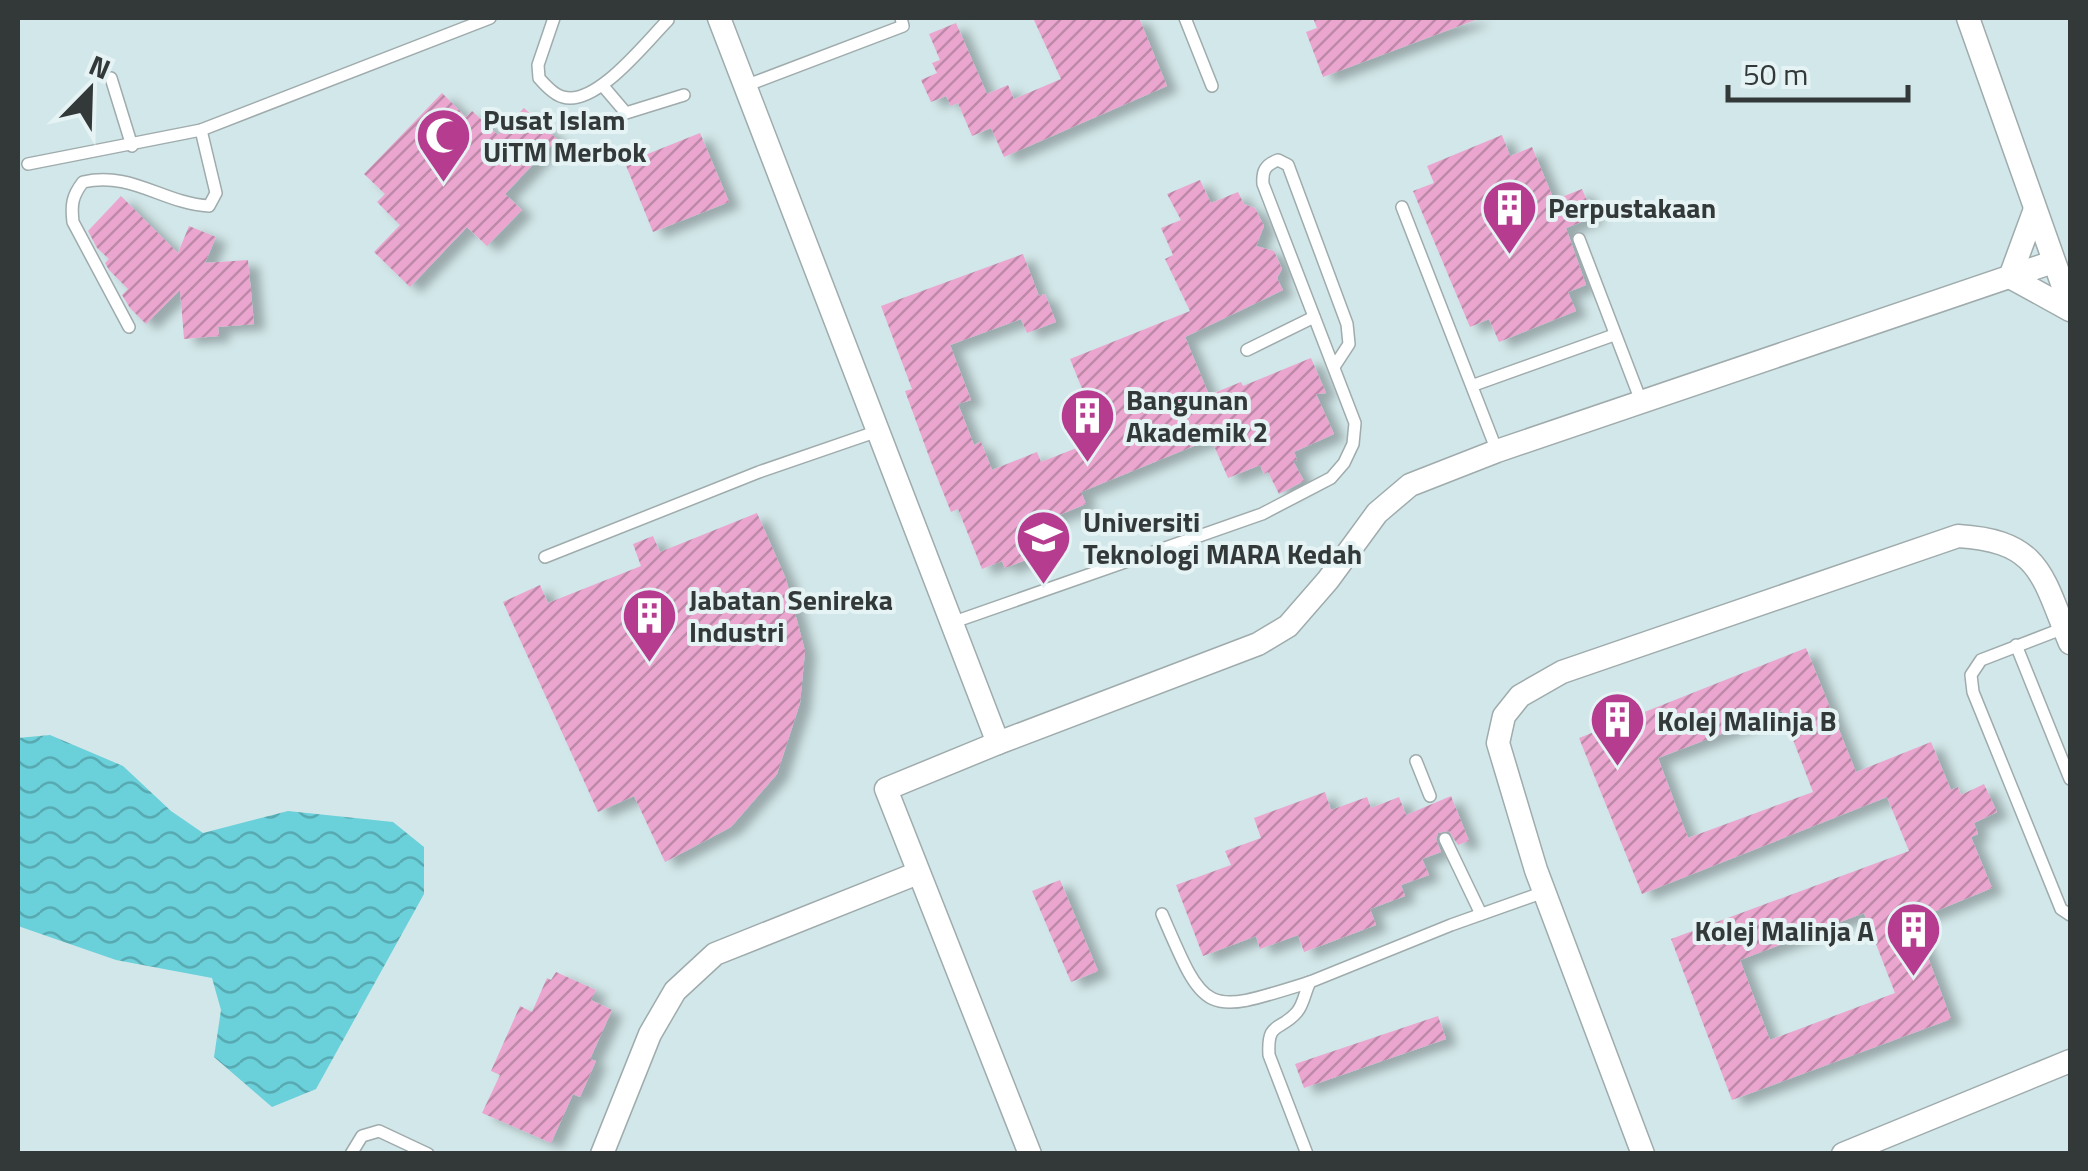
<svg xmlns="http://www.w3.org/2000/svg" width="2088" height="1171" viewBox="0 0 2088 1171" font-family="'Titillium Web',sans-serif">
	<defs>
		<pattern id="water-waves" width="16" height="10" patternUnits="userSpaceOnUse" patternTransform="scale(2.5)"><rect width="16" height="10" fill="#6ad0da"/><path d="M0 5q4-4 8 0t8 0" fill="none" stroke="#58aab2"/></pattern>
		<pattern id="building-hatch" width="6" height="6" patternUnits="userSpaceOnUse" patternTransform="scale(2.5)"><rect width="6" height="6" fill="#eaa6cf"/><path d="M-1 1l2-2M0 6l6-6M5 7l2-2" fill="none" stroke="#be88a9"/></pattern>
		<filter id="shadow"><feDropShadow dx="11" dy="6" stdDeviation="5" flood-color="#0004"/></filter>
	</defs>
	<rect width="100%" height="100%" fill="#e6f3f4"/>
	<rect fill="#d2e7e9" x="18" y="18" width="2052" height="1135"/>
	<path fill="url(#water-waves)" d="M50 735 123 766 171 811 203 833 288 811 393 822 424 847V894L316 1089 272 1107 214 1057 221 1010 212 978 116 960 18 926V738Z"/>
	<g fill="url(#building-hatch)" fill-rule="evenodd" filter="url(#shadow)">
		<path d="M1033 18H1139L1167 86 1004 157 991 128 972 136 958 103 951 106 946 96 931 102 921 80 937 73 932 63 940 60 929 34 956 23 987 94 1008 85 1014 99 1061 79Z"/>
		<path d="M1313 18H1478V19L1323 77 1306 32 1317 28Z"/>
		<path d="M442 93 466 117 472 111 498 135 524 108 557 139 505 194 522 210 487 246 467 227 410 287 374 252 400 225 377 202 385 194 364 174Z"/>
		<path d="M700 133 729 202 653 232 625 163Z"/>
		<path d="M1502 135 1510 156 1532 147 1554 200 1582 189 1594 217 1566 228 1586 285 1568 292 1576 311 1499 342 1489 319 1470 327 1413 191 1434 183 1427 166Z"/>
		<path d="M1200 180 1211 203 1238 192 1244 204 1255 208 1264 226 1256 246 1274 251 1282 269 1277 278 1283 290 1185 337 1209 395 1241 382 1243 386 1311 358 1326 393 1316 394 1334 434 1294 452 1297 460 1293 461 1304 481 1279 494 1268 472 1264 474 1260 465 1228 478 1211 439 1081 492 1086 504 1025 529 1036 556 1005 568 1002 561 982 569 958 509 951 512 931 462 905 391 912 389 881 306 1023 254 1039 296 1045 294 1056 322 1027 333 1021 319 950 345 971 400 958 404 974 445 981 442 992 470 1037 452 1041 462 1102 438 1070 359 1190 311 1165 259 1173 255 1161 228 1181 220 1167 194Z"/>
		<path d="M121 196 178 253 189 226 216 237 205 263 248 260 254 324 218 327 219 336 184 339 180 290 146 324 130 308 122 295 128 289 109 270 105 263 109 259 97 248 88 231Z"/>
		<path d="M757 513 786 579 805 651 800 703 777 774 731 827 665 862 634 796 598 812 503 602 540 585 548 603 641 566 633 544 653 536 660 552Z"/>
		<path d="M1806 648 1856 772 1931 742 1951 790 1958 787 1961 795 1984 784 1997 812 1974 823 1978 834 1971 837 1992 888 1914 920 1951 1019 1732 1100 1671 939 1909 851 1887 797 1642 894 1579 738ZM1782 711 1813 792 1688 838 1658 758ZM1864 913 1895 993 1770 1040 1740 960Z"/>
		<path d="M1325 792 1331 810 1367 797 1371 808 1399 797 1406 815 1451 796 1469 841 1458 845 1449 831 1438 833 1436 839 1441 852 1422 859 1429 875 1401 885 1405 896 1370 909 1376 925 1304 952 1298 935 1260 949 1256 936 1203 956 1176 885 1231 865 1225 851 1261 838 1254 818Z"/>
		<path d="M1060 880 1098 971 1071 982 1032 891Z"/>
		<path d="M556 972 596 990 591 1000 612 1010 590 1059 596 1061 580 1097 573 1094 551 1143 482 1113 500 1075 491 1071 520 1006 532 1012 547 978 551 980Z"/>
		<path d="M1438 1016 1446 1039 1304 1088 1295 1064Z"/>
	</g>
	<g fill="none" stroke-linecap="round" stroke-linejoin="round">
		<defs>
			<g id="lane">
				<path d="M554 18 538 65 539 78C545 85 554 95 563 97 596 107 646 42 668 20"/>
				<path d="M1185 18 1212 86"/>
				<path d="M111 78 132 146"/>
				<path d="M603 86 626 113 684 95"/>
				<path d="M745 86 903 26 901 18"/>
				<path d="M28 164 201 130 490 18"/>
				<path d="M1402 207 1497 451"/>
				<path d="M1579 239 1641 401"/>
				<path d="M129 327 73 222C71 205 72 196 83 182 132 171 162 203 209 206L216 193 201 130"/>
				<path d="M1247 350 1314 317"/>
				<path d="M1474 385 1614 335"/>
				<path d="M545 557 759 472 878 431"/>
				<path d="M954 622 1262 514 1331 478 1344 463 1353 444 1355 423 1263 184C1262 171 1265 165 1278 160L1288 165 1347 324 1349 344 1334 367"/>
				<path d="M2064 628 1981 660 1971 675 1973 692 2061 909 2070 915"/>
				<path d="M2016 645 2070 779"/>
				<path d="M1416 761 1430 796"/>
				<path d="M1445 839 1481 914"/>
				<path d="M1162 914C1206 1017 1205 1015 1310 982"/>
				<path d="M351 1154 362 1136 379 1131 428 1154"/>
				<path d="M1307 1154 1269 1055C1267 1020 1280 1032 1297 1012 1304 1004 1305 991 1310 982L1451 925 1544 892"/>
			</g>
			<g id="street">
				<path d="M719 18 998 743 1258 644 1288 626 1328 580 1377 513 1410 485 1497 451 2053 262"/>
				<path d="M1968 18 2070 306"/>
				<path d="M2010 277 2035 209"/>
				<path d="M2010 277 2070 310"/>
				<path d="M998 743 886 789 1030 1154"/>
				<path d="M602 1154 650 1034 675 991 715 954 918 873"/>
				<path d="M1643 1154 1536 870 1498 743 1504 716 1520 696 1562 672 1958 536C2041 541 2042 576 2070 643"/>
				<path d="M1843 1154 2070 1061"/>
			</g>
		</defs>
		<use href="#lane" stroke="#9fabac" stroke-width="14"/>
		<use href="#street" stroke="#9fabac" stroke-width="25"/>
		<use href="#lane" stroke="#fff" stroke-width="11"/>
		<use href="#street" stroke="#fff" stroke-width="22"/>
	</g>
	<defs>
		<symbol id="mosque-pin" viewBox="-11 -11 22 30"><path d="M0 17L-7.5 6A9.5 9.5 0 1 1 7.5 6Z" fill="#b53c8f" stroke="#e6f3f4"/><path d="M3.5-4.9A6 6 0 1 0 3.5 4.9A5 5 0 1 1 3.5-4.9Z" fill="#fff"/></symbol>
		<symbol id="building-pin" viewBox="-11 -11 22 30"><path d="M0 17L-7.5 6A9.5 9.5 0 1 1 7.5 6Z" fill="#b53c8f" stroke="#e6f3f4"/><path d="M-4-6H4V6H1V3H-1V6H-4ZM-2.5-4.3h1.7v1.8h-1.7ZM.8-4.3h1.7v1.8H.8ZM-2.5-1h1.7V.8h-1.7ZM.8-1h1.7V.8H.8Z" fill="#fff"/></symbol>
		<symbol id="university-pin" viewBox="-11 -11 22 30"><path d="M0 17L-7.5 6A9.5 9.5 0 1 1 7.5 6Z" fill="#b53c8f" stroke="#e6f3f4"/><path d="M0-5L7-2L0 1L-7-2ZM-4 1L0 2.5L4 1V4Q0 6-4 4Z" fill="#fff"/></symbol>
	</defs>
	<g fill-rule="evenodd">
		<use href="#mosque-pin" x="412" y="104" width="63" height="86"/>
		<use href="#building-pin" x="1478" y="176" width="63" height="86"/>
		<use href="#building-pin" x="1056" y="384" width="63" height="86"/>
		<use href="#university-pin" x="1012" y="506" width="63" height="86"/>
		<use href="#building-pin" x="618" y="584" width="63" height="86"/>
		<use href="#building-pin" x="1586" y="688" width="63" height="86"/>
		<use href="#building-pin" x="1882" y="898" width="63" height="86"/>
	</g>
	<g text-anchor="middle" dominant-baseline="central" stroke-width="8" stroke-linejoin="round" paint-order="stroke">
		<g font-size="28" font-weight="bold" fill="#333838" stroke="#e6f3f4" text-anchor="start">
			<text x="483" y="119">Pusat Islam<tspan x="483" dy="32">UiTM Merbok</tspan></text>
			<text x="1548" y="207">Perpustakaan</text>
			<text x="1126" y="399">Bangunan<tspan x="1126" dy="32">Akademik 2</tspan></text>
			<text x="1083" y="521">Universiti<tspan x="1083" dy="32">Teknologi MARA Kedah</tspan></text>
			<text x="689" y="599">Jabatan Senireka<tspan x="689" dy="32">Industri</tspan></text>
			<text x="1657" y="720">Kolej Malinja B</text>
			<text x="1874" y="930" text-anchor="end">Kolej Malinja A</text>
		</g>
	</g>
	<rect width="2088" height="1171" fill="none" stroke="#333838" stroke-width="40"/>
	<g transform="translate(90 90) rotate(23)" stroke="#e6f3f4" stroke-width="8" paint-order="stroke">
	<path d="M0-8L18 38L0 25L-18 38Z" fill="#333838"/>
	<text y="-15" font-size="28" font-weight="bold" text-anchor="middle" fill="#333838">N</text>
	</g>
	<path d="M1728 85v15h180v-15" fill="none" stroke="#333838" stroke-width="5"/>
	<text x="1743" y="85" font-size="30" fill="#333838" stroke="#e6f3f4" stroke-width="8" paint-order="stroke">50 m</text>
</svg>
